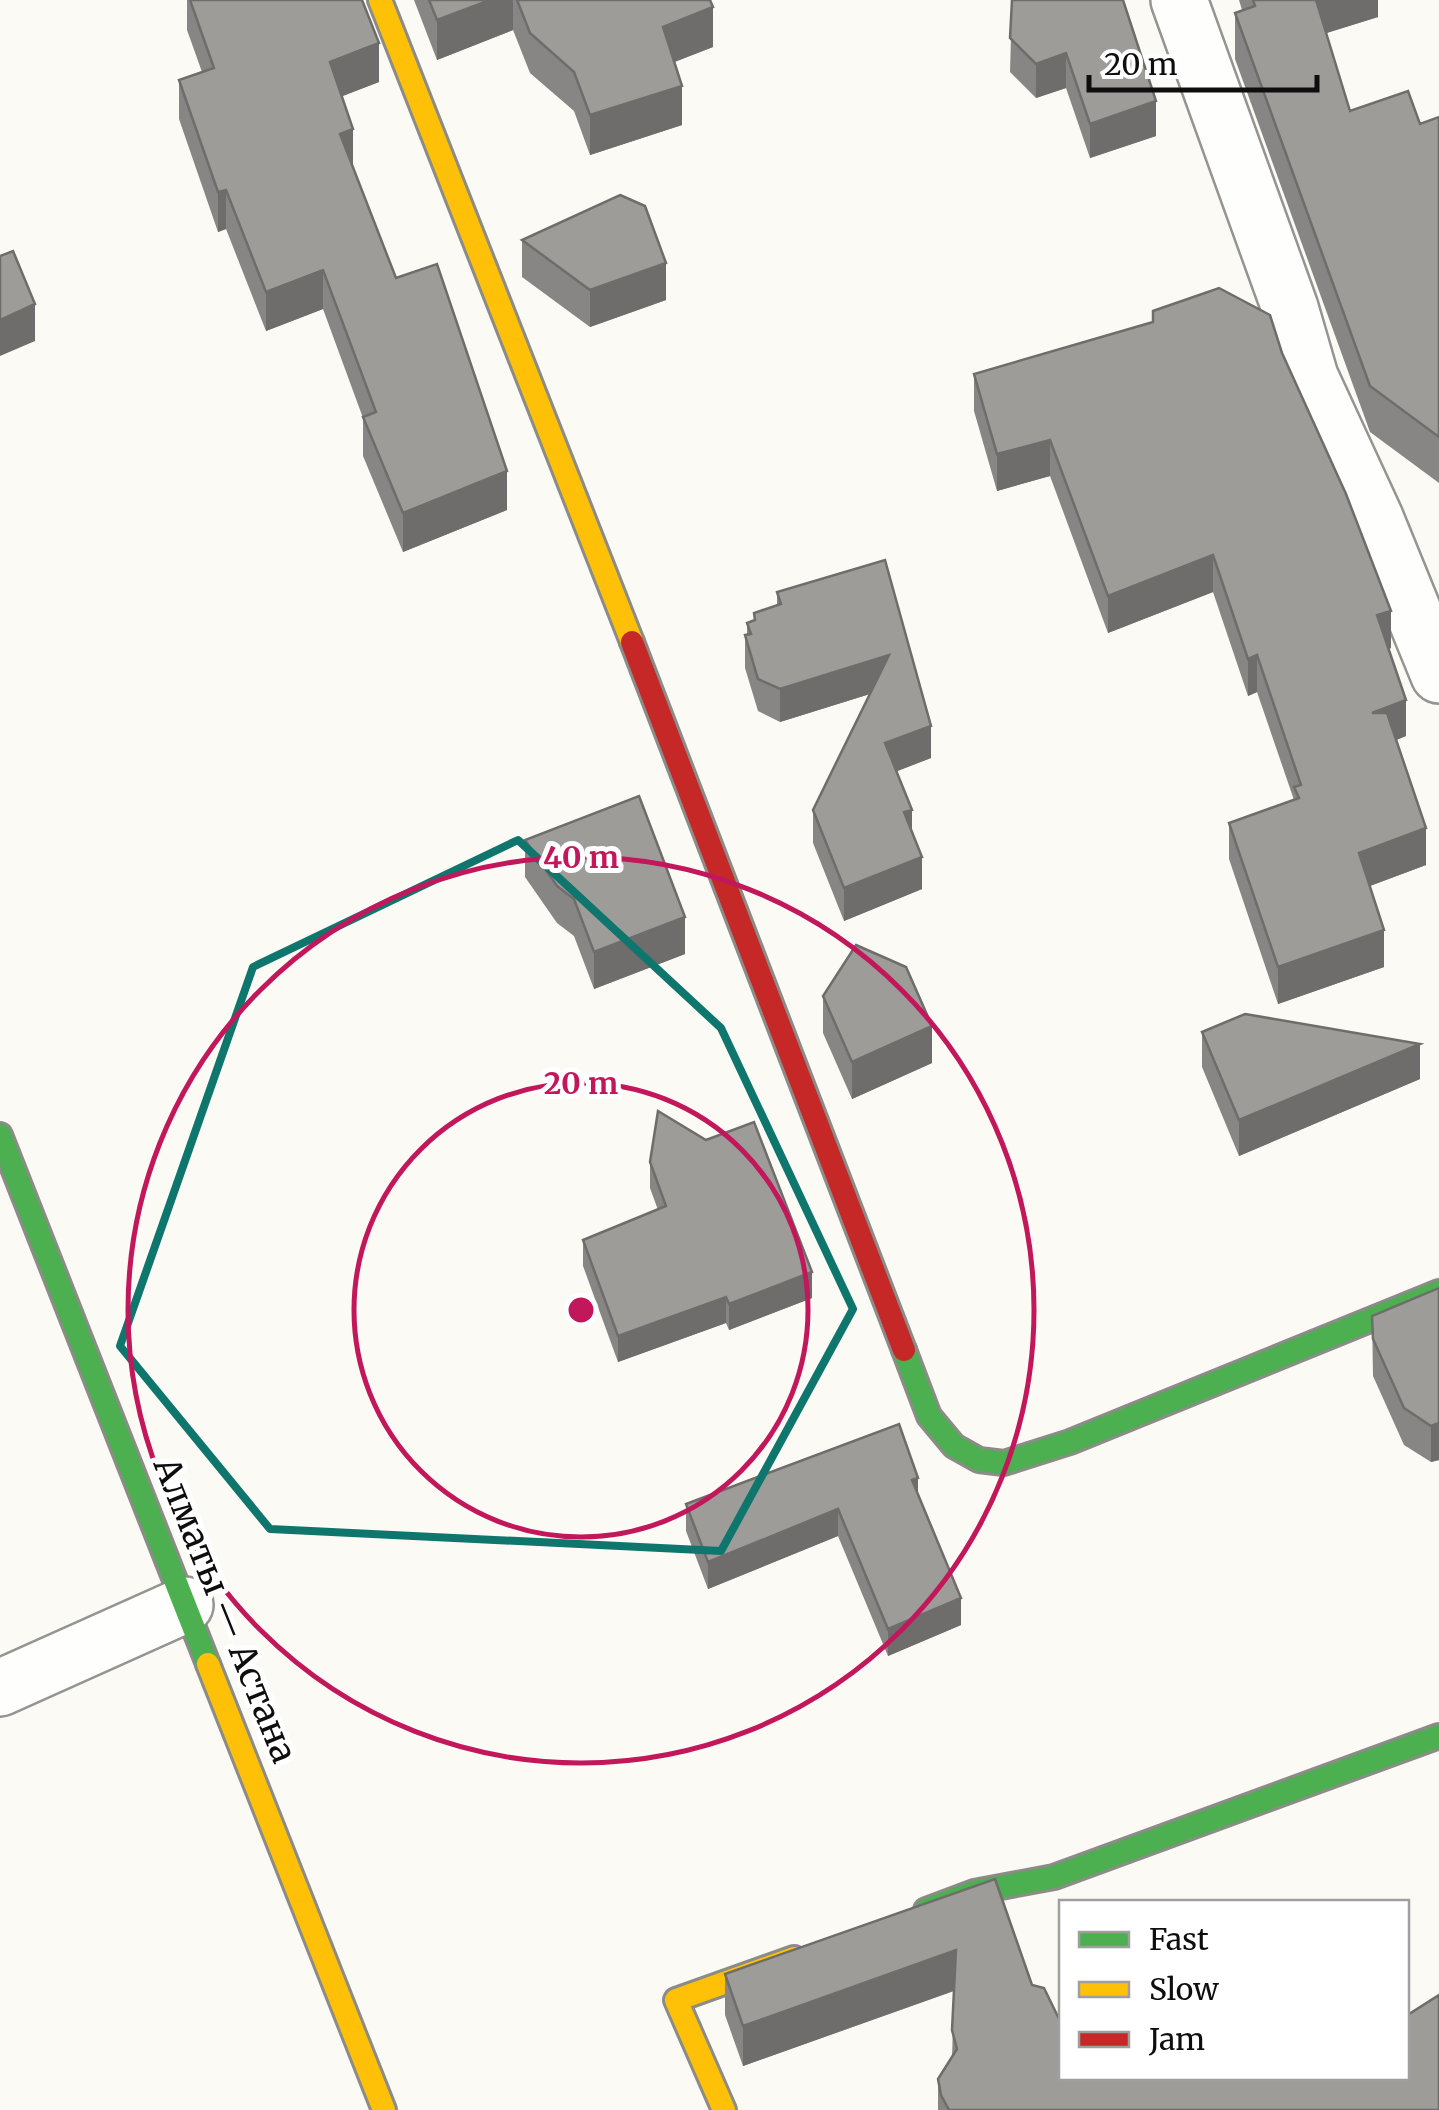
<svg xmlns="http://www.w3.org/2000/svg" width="1439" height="2110" viewBox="0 0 1439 2110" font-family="Merriweather,serif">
	<rect width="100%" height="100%" fill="#fbfaf4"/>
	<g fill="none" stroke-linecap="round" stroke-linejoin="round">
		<defs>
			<g id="street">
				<path d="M1179 0 1290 308 1310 377 1375 518 1439 675"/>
				<path d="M0 1688 185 1605"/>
			</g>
			<g id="fast">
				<path d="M0 1135 208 1664"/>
				<path d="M904 1350 929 1416 954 1446 979 1460 1004 1463 1070 1442 1439 1292"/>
				<path d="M926 1910 974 1892 1054 1877 1439 1736"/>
			</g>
			<g id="slow">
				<path d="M380 0 632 642"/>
				<path d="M208 1664 384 2110"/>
				<path d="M724 2110 676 2000 794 1958"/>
			</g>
			<path id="jam" d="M632 642 904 1350"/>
		</defs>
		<use href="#street" stroke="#959492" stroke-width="60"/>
		<use href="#fast" stroke="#8b8b88" stroke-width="28"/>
		<use href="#slow" stroke="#8b8b88" stroke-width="28"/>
		<use href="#jam" stroke="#8b8b88" stroke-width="28"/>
		<use href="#street" stroke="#fefefd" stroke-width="55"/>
		<use href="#fast" stroke="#4caf50" stroke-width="22"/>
		<use href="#slow" stroke="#ffc107" stroke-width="22"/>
		<use href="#jam" stroke="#c62828" stroke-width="22"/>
	</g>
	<g fill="#888684">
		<path d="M187 0H362L379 82 342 96 353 167 396 278 507 510 403 552 363 456V418L323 309 266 331 226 229 218 232 179 119V80L202 72 187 30Z"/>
		<path d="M414 0H710L713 47 675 62 682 125 590 155 574 111 530 73 513 30 437 60Z"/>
		<path d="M1012 0 1156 136 1090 158 1066 88 1036 98 1010 72Z"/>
		<path d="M1239 0H1378V17L1326 33 1350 111 1420 124 1439 117V483L1370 432 1235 59V13L1242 10Z"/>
		<path d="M522 240 666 300 590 327 522 277Z"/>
		<path d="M1282 353 1391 648 1389 649 1406 736 1396 740 1426 865 1370 886 1384 967 1278 1004 1229 859V823L1294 800 1257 692 1248 696 1213 592 1108 633 1050 476 997 491 974 411V374Z"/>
		<path d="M777 592 931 758 896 771 912 832 922 889 844 921 813 843V810L870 694 780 722 758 711 745 668V635H747V623L754 621V613L777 606Z"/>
		<path d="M525 840 685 954 594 989 574 936 557 923 525 877Z"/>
		<path d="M823 996 932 1063 852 1099 823 1033Z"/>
		<path d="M1202 1032 1420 1079 1239 1156 1202 1067Z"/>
		<path d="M650 1162 812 1298 729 1330 726 1323 618 1362 583 1266V1240L658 1210 650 1188Z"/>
		<path d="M1439 1288V1460L1431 1462 1404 1445 1373 1376 1372 1316Z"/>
		<path d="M918 1495 961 1625 888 1656 838 1536 708 1589 686 1531V1504Z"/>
		<path d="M725 1974 1032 1985 1061 2025 1439 2110H938V2079L952 2058 954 1991 743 2066 725 2015Z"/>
	</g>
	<g fill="#6f6d6b">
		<path d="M490 0H513V30L437 60V20Z"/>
		<path d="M1314 0H1378V17L1314 37Z"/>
		<path d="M713 7V47L663 66V27Z"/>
		<path d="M379 43V82L330 101V62Z"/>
		<path d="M1066 53V88L1036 98V64Z"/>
		<path d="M682 86V125L590 155V115Z"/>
		<path d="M1156 101V136L1090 158V124Z"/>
		<path d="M353 129V168L340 134Z"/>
		<path d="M226 190V229L218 232V192Z"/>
		<path d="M666 263V300L590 327V290Z"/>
		<path d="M323 270V309L266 331V292Z"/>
		<path d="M35 304V341L0 356V320Z"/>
		<path d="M1050 440V476L997 491V454Z"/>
		<path d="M507 471V510L403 552V513Z"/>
		<path d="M1213 555V592L1108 633V596Z"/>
		<path d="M1391 611V648L1377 652V615Z"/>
		<path d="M889 655V688L780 722V689Z"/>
		<path d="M1257 655V692L1248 696V659Z"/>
		<path d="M1406 700V736L1372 750V713Z"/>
		<path d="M931 726V758L885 776V743Z"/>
		<path d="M912 810V842L904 812Z"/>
		<path d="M1426 828V865L1359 890V853Z"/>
		<path d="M922 857V889L844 921V888Z"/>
		<path d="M685 917V954L594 989V952Z"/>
		<path d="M1384 930V967L1278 1004V967Z"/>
		<path d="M932 1026V1063L852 1099V1062Z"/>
		<path d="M1420 1044V1079L1239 1156V1120Z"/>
		<path d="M812 1272V1298L729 1330V1304Z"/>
		<path d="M726 1297V1323L618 1362V1336Z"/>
		<path d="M1439 1423V1460L1431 1462V1426Z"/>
		<path d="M918 1478V1505L912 1480Z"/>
		<path d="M838 1509V1536L708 1589V1562Z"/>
		<path d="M961 1598V1625L888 1656V1629Z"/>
		<path d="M956 1950V1990L743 2066V2026Z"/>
	</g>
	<g fill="#9e9c99" stroke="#6f6d6b" stroke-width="2.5">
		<path d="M190 0H362L379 43 330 62 353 129 340 134 396 278 437 264 507 471 403 513 363 417 376 412 323 270 266 292 226 190 218 192 179 80 214 68Z"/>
		<path d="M429 0H490L437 20Z"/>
		<path d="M517 0H710L713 7 663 27 682 86 590 115 574 72 530 33Z"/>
		<path d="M1012 0H1123L1156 101 1090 124 1066 53 1036 64 1010 38Z"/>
		<path d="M1253 0H1316L1350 111 1408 91 1420 124 1439 117V437L1370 386 1235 13 1255 6Z"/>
		<path d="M620 195 645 206 666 263 590 290 522 240Z"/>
		<path d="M13 251 35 304 0 320V256Z"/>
		<path d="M1219 288 1270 315 1282 353 1346 494 1391 611 1377 615 1406 700 1372 713H1387L1426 828 1359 853 1384 930 1278 967 1229 823 1299 798 1294 787 1301 785 1257 655 1248 659 1213 555 1108 596 1050 440 997 454 974 374 1153 322V311Z"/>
		<path d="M885 560 931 726 885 743 912 810 904 812 922 857 844 888 813 810 889 655 780 689 758 679 745 635 751 634 747 623 755 620 754 613 781 604 777 592Z"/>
		<path d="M639 796 685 917 594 952 574 899 557 886 525 840Z"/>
		<path d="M856 945 906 967 932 1026 852 1062 823 996Z"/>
		<path d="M1245 1014 1420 1044 1239 1120 1202 1032Z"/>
		<path d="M658 1111 706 1140 754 1122 812 1272 729 1304 726 1297 618 1336 583 1240 666 1206 650 1162Z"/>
		<path d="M1439 1288V1423L1431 1426 1404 1408 1373 1339 1372 1316Z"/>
		<path d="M899 1424 918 1478 912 1480 961 1598 888 1629 838 1509 708 1562 686 1504Z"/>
		<path d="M995 1879 1032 1985 1044 1988 1062 2025V2078H1406V2016L1439 1995V2110H949L941 2095 938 2079 957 2049 952 2030 956 1950 743 2026 725 1974Z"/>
	</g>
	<path fill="none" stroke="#0f766e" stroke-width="8" stroke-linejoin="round" d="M518 840 721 1028 853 1309 721 1551 270 1529 120 1346 253 967Z"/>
	<g fill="none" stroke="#c2185b" stroke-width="5">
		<circle cx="581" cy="1310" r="227"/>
		<circle cx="581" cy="1310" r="453"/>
	</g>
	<g text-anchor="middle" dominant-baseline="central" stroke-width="10" stroke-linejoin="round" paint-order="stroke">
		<g font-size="35" fill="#0e0e0e" stroke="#fff">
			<text transform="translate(225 1610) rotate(68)">Алматы — Астана</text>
		</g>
	</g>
	<circle cx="581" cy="1310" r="15" fill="#c2185b" stroke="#fff" stroke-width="5"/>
	<g font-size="30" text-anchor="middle" font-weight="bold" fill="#c2185b" stroke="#fff" stroke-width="10" stroke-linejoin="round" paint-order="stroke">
		<text x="581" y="868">40 m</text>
		<text x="581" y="1094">20 m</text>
	</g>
	<rect x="1059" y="1900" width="350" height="180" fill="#ffffff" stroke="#9f9f9f" stroke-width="2.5"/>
	<rect x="1079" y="1932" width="50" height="15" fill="#4caf50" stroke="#9f9f9f" stroke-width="2.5"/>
	<text x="1149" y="1950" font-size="30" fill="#0e0e0e">Fast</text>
	<rect x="1079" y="1982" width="50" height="15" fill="#ffc107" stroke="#9f9f9f" stroke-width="2.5"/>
	<text x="1149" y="2000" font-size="30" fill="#0e0e0e">Slow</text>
	<rect x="1079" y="2032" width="50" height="15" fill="#c62828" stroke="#9f9f9f" stroke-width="2.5"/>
	<text x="1149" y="2050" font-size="30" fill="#0e0e0e">Jam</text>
	<path d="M1089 75v15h228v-15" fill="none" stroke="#0e0e0e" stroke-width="5"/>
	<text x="1104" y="75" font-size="30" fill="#0e0e0e" stroke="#ffffff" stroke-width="8" paint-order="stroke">20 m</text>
</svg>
